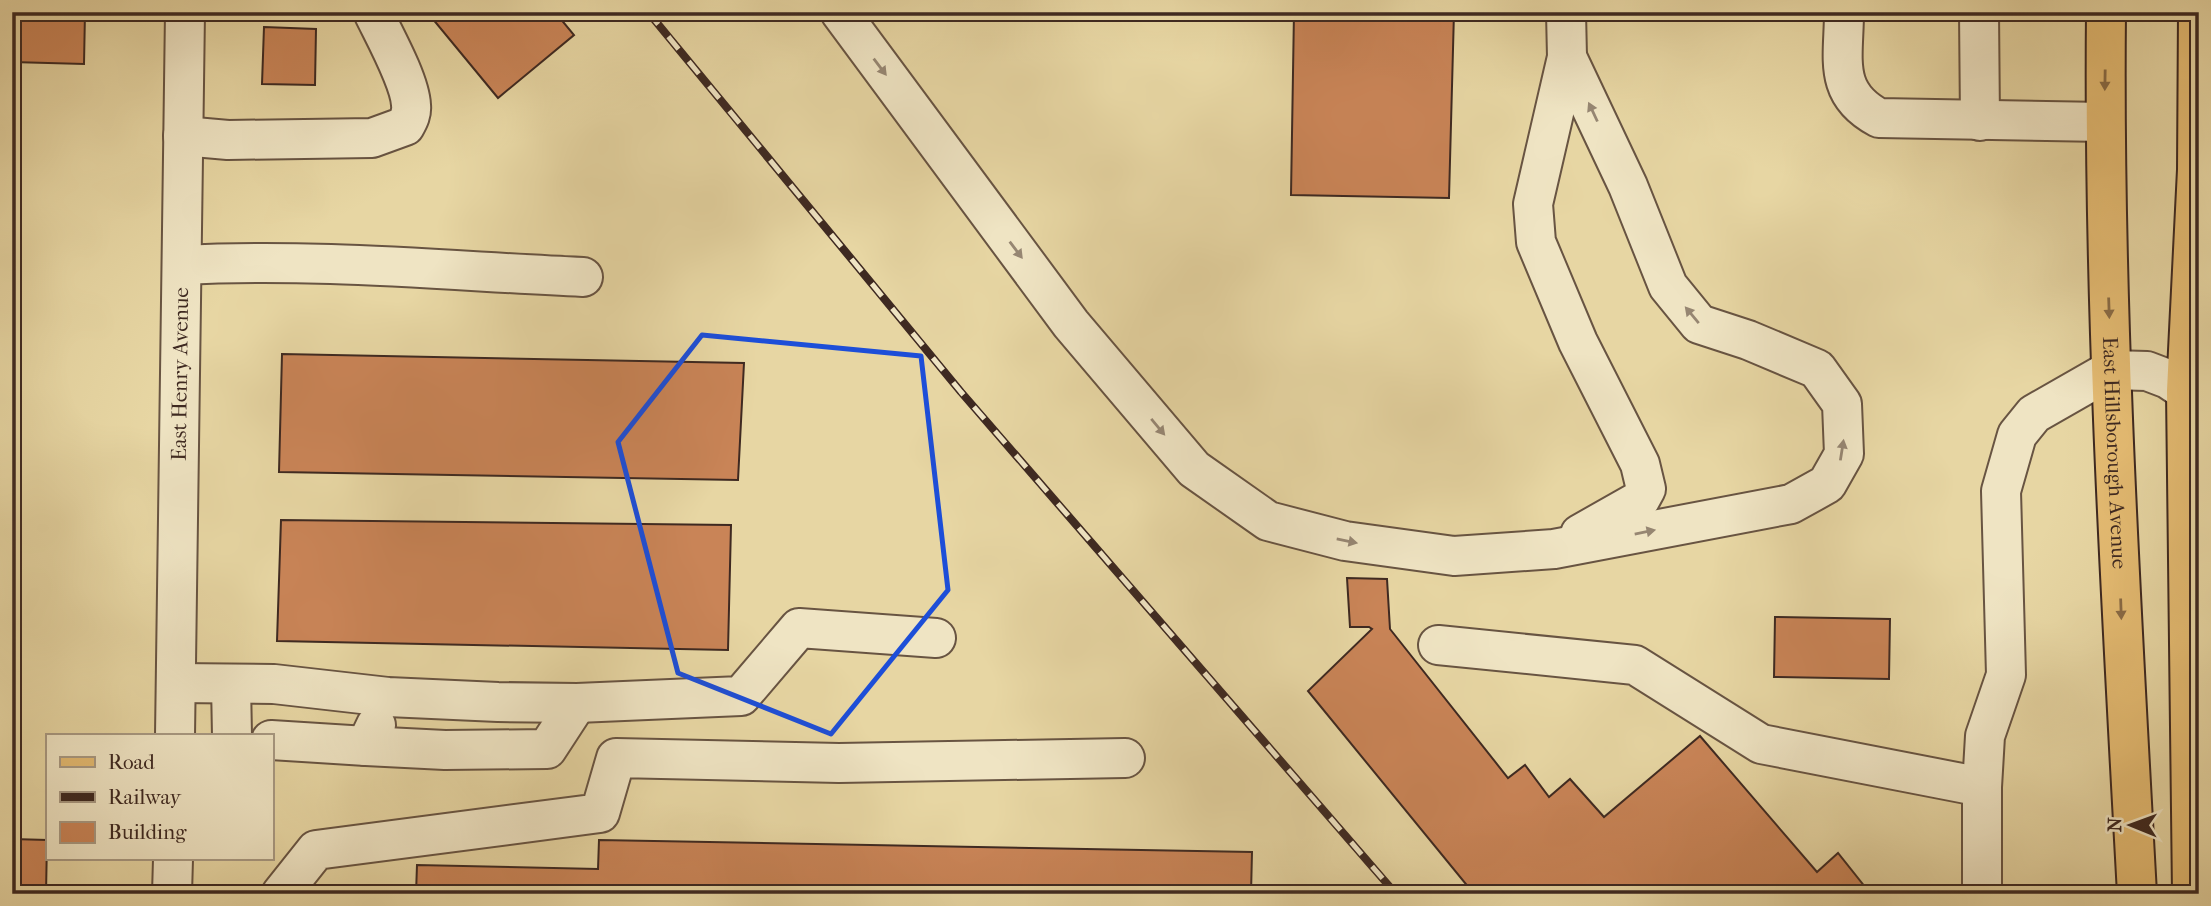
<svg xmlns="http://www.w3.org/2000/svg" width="2211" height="906" viewBox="0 0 2211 906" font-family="'IM FELL French Canon',serif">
	<rect width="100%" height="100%" fill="#e7d6a3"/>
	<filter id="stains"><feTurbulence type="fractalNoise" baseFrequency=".00286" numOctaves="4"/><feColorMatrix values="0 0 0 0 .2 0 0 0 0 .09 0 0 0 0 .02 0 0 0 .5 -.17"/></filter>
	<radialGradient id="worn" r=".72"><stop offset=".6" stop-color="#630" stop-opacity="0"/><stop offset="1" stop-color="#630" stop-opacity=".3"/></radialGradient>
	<g fill="#c98457" stroke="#3e2921" stroke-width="2">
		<path d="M12 12H85L84 64 12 62Z"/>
		<path d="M427 12H555L574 35 498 98Z"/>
		<path d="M1294 12H1454L1449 198 1291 195Z"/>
		<path d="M264 27 316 29 315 85 262 84Z"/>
		<path d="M282 354 744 363 738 480 279 472Z"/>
		<path d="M281 520 731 525 728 650 277 641Z"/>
		<path d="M1347 578 1387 579 1390 629 1508 778 1525 765 1549 797 1570 779 1604 817 1700 736 1817 872 1838 853 1869 892 1867 894H1474L1308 691 1372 629 1369 627H1350Z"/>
		<path d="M1775 617 1890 619 1889 679 1774 677Z"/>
		<path d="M12 839 47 840 46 894H12Z"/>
		<path d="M599 840 1252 852 1251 894H416L417 865 598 869Z"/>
	</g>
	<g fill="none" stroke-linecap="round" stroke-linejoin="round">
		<defs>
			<g id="minor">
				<path d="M840 12 1071 324 1194 469 1268 521 1345 541 1454 556 1554 549 1791 504 1827 484 1844 454 1842 404 1817 369 1748 340 1699 324 1668 286 1628 186 1567 57"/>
				<path d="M1566 12 1567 57 1533 204 1536 242 1578 342 1640 464 1646 489 1640 500 1580 534"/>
				<path d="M1844 12C1844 58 1832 93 1879 118L2104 122"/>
				<path d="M1979 12 1980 121"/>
				<path d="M183 136 228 140 372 138 405 126C409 119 412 113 411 105 410 81 384 35 373 12"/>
				<path d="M182 265C315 258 450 271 583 277"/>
				<path d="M1438 645 1635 665 1761 744 1982 787"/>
				<path d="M176 683 274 684 388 697 498 702 577 703 741 696 799 628 936 638"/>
				<path d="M231 684 232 736"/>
				<path id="s1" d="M175 736 185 12"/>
				<path d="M271 740 366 746 376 725"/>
				<path d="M366 746 445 750 547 749 577 703"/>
				<path d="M172 894 173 859"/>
				<path d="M281 894 316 850 600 813 616 758 839 763 1125 758"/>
				<path d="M1982 894V787L1985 736 2006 675 2001 491 2017 435 2034 414 2111 370 2147 371 2168 379 2186 391"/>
			</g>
			<g id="major">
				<path id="s2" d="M2106 12C2103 306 2121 600 2137 894"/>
				<path d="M2192 894 2186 391 2197 170 2198 12"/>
			</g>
		</defs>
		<use href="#minor" stroke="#685442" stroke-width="42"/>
		<use href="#major" stroke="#3e2921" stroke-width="42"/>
		<use href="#minor" stroke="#efe4c3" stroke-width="38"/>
		<use href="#major" stroke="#e4bb72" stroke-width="38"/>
		<defs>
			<path id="rail" d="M648 12 961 392 1396 894"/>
		</defs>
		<use href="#rail" stroke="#3e2921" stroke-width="8"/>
		<use href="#rail" stroke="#efe4c3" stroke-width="5" stroke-dasharray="16" stroke-linecap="butt"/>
	</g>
	<defs><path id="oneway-solid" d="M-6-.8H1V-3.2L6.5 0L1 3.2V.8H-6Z" transform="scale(1.75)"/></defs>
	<g fill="#968672">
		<use href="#oneway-solid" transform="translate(880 67) rotate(53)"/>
		<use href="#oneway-solid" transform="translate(1593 112) rotate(-115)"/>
		<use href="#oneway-solid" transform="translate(1016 250) rotate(53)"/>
		<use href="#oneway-solid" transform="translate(1692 315) rotate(-130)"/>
		<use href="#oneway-solid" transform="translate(1158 427) rotate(50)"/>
		<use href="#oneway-solid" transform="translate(1842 450) rotate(-81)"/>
		<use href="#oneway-solid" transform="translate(1645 532) rotate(-11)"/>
		<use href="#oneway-solid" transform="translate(1347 541) rotate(11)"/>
	</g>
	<g fill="#896b45">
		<use href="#oneway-solid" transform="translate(2105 80) rotate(91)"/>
		<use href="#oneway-solid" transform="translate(2109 308) rotate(88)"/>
		<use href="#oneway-solid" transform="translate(2121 609) rotate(88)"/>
	</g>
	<path fill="none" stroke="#1d4ed8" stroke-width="5" stroke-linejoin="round" d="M702 335 921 356 948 590 831 734 678 673 618 442Z"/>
	<g text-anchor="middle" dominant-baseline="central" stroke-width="5" stroke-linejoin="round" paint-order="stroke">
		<g font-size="21" fill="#3e2921" stroke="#efe4c3">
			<text stroke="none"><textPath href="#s1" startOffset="362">East Henry Avenue</textPath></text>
			<text stroke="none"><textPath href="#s2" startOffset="441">East Hillsborough Avenue</textPath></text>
		</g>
	</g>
	<rect width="2211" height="906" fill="none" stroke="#e7d6a3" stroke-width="42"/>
	<rect x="14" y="14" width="2183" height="878" fill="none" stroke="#3e2921" stroke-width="3.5"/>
	<rect x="21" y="21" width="2169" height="864" fill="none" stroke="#3e2921" stroke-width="2"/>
	<rect x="46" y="734" width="228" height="126" fill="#efe4c3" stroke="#a89982" stroke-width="2"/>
	<rect x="60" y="757" width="35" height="10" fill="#e4bb72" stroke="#a89982" stroke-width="2"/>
	<text x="108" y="769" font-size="21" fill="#3e2921">Road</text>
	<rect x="60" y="792" width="35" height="10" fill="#3e2921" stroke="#a89982" stroke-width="2"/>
	<text x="108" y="804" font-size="21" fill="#3e2921">Railway</text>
	<rect x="60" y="822" width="35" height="21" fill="#c98457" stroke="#a89982" stroke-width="2"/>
	<text x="108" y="839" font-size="21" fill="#3e2921">Building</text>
	<g transform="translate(2131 825) rotate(271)" stroke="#efe4c3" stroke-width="5" paint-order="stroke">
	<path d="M0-5L12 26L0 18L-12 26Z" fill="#3e2921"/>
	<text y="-10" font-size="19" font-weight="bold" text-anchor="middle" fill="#3e2921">N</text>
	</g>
	<rect width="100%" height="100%" filter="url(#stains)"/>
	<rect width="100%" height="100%" fill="url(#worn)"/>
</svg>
